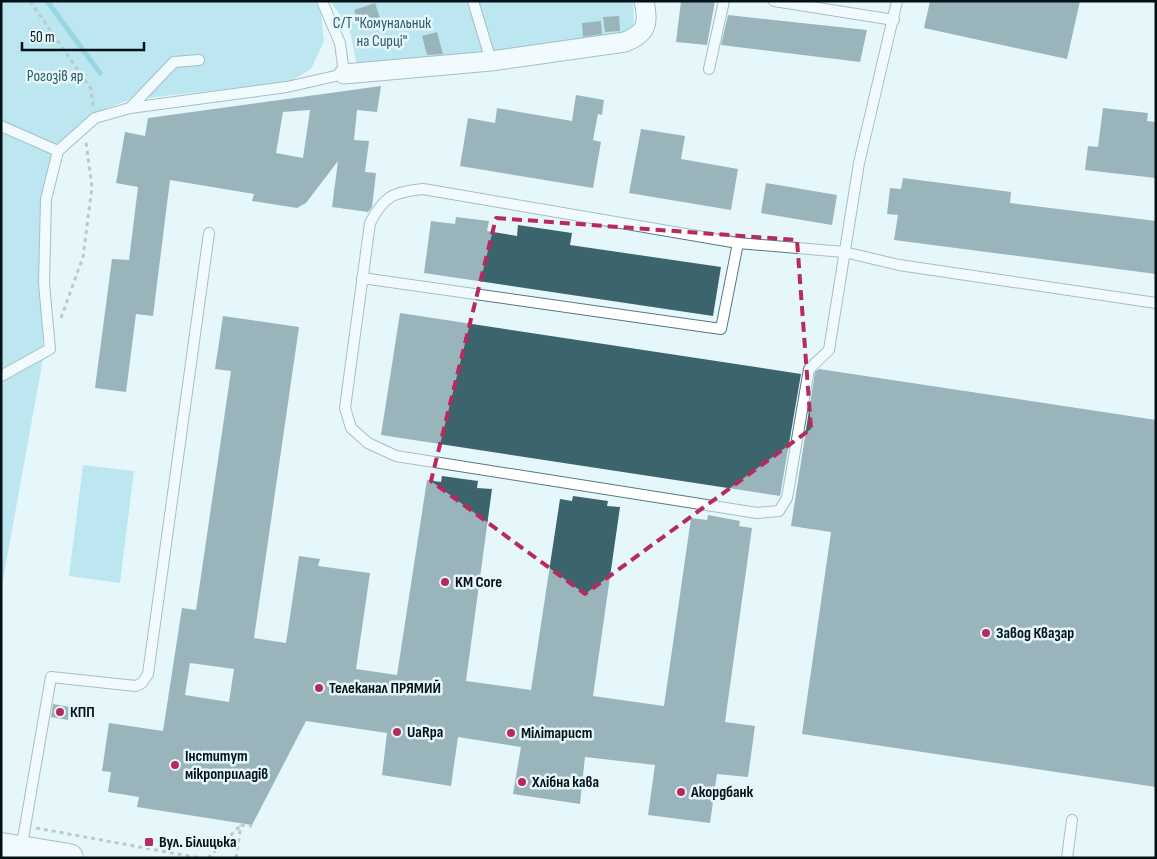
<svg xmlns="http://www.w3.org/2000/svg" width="1157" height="859" viewBox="0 0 1157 859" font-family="'Sofia Sans Condensed',sans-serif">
	<rect width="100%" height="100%" fill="#e6f7fc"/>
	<g fill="#8bd0e2">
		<path d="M1 1H315L321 14 324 41 311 69 289 82 129 100 92 114 56 145 42 200 43 359 1 591Z"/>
		<path d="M330 1H633L634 28 621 36 417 62 357 65 349 27Z"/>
		<path d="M83 465 134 471 120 583 69 576Z"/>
	</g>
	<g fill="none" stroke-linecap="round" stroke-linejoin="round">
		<path stroke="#39adc6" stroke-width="5" d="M47 1 100 73"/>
	</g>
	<g fill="#3c646d" fill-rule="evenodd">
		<path d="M681 1H715L707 45 676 42Z"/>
		<path d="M930 1H1080L1067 59 924 28Z"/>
		<path d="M375 3 382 24 360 31 354 10Z"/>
		<path d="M728 15 867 30 860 62 721 45Z"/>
		<path d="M619 16 620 31 605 32 603 17Z"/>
		<path d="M601 21 602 34 583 37 582 23Z"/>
		<path d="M437 32 443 54 427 55 422 36Z"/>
		<path d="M381 86 377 112 357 110 354 140 369 141 365 172 376 173 372 207 368 212 332 207 338 161 306 203 297 208 252 201 254 194 170 180 153 316 136 314 126 392 95 388 112 259 129 260 138 187 116 183 125 132 145 136 148 118ZM310 110 303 158 276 153 283 112Z"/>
		<path d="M576 95 604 100 602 115 598 114 593 140 601 142 593 188 460 166 468 118 495 123 497 108 572 121Z"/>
		<path d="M1103 108 1148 113 1147 121 1156 122V178L1085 170 1088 146 1098 147Z"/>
		<path d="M641 129 685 136 681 159 738 169 731 210 629 193Z"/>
		<path d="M903 178 1011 192 1010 203 1156 221V274L894 240 898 215 887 214 890 188 901 189Z"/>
		<path d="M766 183 837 195 832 225 761 213Z"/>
		<path d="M456 217 489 221 487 231 517 236 518 225 572 233 570 245 721 267 713 316 424 273 431 221 455 224Z"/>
		<path d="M400 313 801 374 780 496 381 435Z"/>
		<path d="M223 316 299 327 254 638 286 643 299 556 320 559 318 566 370 573 356 669 397 675 427 480 441 482 442 476 478 481 477 488 492 489 466 681 531 690 560 499 572 501 573 496 608 501 607 506 620 507 593 696 664 706 691 518 707 520 708 515 740 521 739 526 752 528 725 722 755 726 748 777 717 774 710 823 648 815 655 765 585 757 580 804 513 794 521 747 458 737 451 786 382 775 387 733 306 721 252 825 137 807 139 797 108 792 111 772 102 771 109 723 163 731 182 608 196 610 231 371 215 369ZM190 663 234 669 229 702 185 695Z"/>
		<path d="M819 369 1156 420V787L802 734 831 532 791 526 815 372Z"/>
		<path d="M53 704 70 707 68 720 51 717Z"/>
	</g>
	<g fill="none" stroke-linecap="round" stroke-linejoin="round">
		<defs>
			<g id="lane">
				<path d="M473 1 491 61"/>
				<path d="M774 1 894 20"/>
				<path d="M897 1 859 163 829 350 809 369 787 498 779 511 757 513 396 456 368 443 351 428 345 408 370 223C384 196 393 192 423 189L738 243 844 252 899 265 1156 303"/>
				<path d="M709 69 724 1"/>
				<path d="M130 108 174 62 199 60"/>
				<path d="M1 126 58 151"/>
				<path d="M362 278 721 329 738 243"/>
				<path d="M1 376 50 349 44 283 46 199 58 151 95 118 130 108 287 87 344 74 340 43 322 1"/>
				<path d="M21 850 51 677 136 686 142 683 148 674 209 233"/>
				<path d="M1067 858 1072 820"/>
			</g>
			<path id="street" d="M344 74 491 61 625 42C647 33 649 24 644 1"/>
			<path id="secondary" d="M1 847 69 858"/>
		</defs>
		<use href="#lane" stroke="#527a84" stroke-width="12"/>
		<use href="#street" stroke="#527a84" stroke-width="21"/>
		<use href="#secondary" stroke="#527a84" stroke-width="30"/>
		<g stroke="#829297" stroke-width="3" stroke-dasharray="4 4" stroke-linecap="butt">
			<path d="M30 1 91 89 93 106"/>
			<path d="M61 318 83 257 92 187 86 142"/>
			<path d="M241 825 252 826"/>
			<path d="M36 828 200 858"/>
			<path d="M208 858 241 825"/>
			<path d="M236 858 241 825"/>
		</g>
		<use href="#lane" stroke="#fff" stroke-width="10"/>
		<use href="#street" stroke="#fff" stroke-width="19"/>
		<use href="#secondary" stroke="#fff" stroke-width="28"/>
	</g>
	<path d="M0 0H1157V859H0ZM496 218 797 240 811 429 585 594 431 481Z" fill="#e6f7fc" fill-opacity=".55" fill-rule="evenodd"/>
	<path fill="none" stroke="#b82a5c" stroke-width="4" stroke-dasharray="10 6" stroke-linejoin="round" d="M496 218 797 240 811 429 585 594 431 481Z"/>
	<g fill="#b82a5c" stroke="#e6f7fc" stroke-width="2">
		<circle cx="445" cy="582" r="5"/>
		<circle cx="986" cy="633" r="5"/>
		<circle cx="319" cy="688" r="5"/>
		<circle cx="60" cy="712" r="5"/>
		<circle cx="397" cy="732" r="5"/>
		<circle cx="511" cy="733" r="5"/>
		<circle cx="175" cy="765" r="5"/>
		<circle cx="522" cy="782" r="5"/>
		<circle cx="681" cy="792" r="5"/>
		<rect x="144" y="837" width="10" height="10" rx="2.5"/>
	</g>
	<g text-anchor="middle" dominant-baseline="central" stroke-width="5" stroke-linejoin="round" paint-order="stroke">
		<g font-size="16" fill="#2c5b67" stroke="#e6f7fc">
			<text x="382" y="23">С/Т "Комунальник<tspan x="382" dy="18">на Сирці"</tspan></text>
			<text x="55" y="76">Рогозів яр</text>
		</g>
		<g font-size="16" font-weight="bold" fill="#031216" stroke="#e6f7fc" text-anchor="start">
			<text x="455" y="582">KM Core</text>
			<text x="996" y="633">Завод Квазар</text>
			<text x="329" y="688">Телеканал ПРЯМИЙ</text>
			<text x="70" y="712">КПП</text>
			<text x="407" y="732">UaRpa</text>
			<text x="521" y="733">Мілітарист</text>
			<text x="185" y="756">Інститут<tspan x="185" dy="18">мікроприладів</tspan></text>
			<text x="532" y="782">Хлібна кава</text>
			<text x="691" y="792">Акордбанк</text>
			<text x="159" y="842">Вул. Білицька</text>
		</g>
	</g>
	<rect width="1157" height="859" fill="none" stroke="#031216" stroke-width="5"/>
	<path d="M22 42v8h122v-8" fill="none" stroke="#031216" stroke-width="2.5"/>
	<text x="30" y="42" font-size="15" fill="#031216" stroke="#e6f7fc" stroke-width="4" paint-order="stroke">50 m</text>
</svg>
